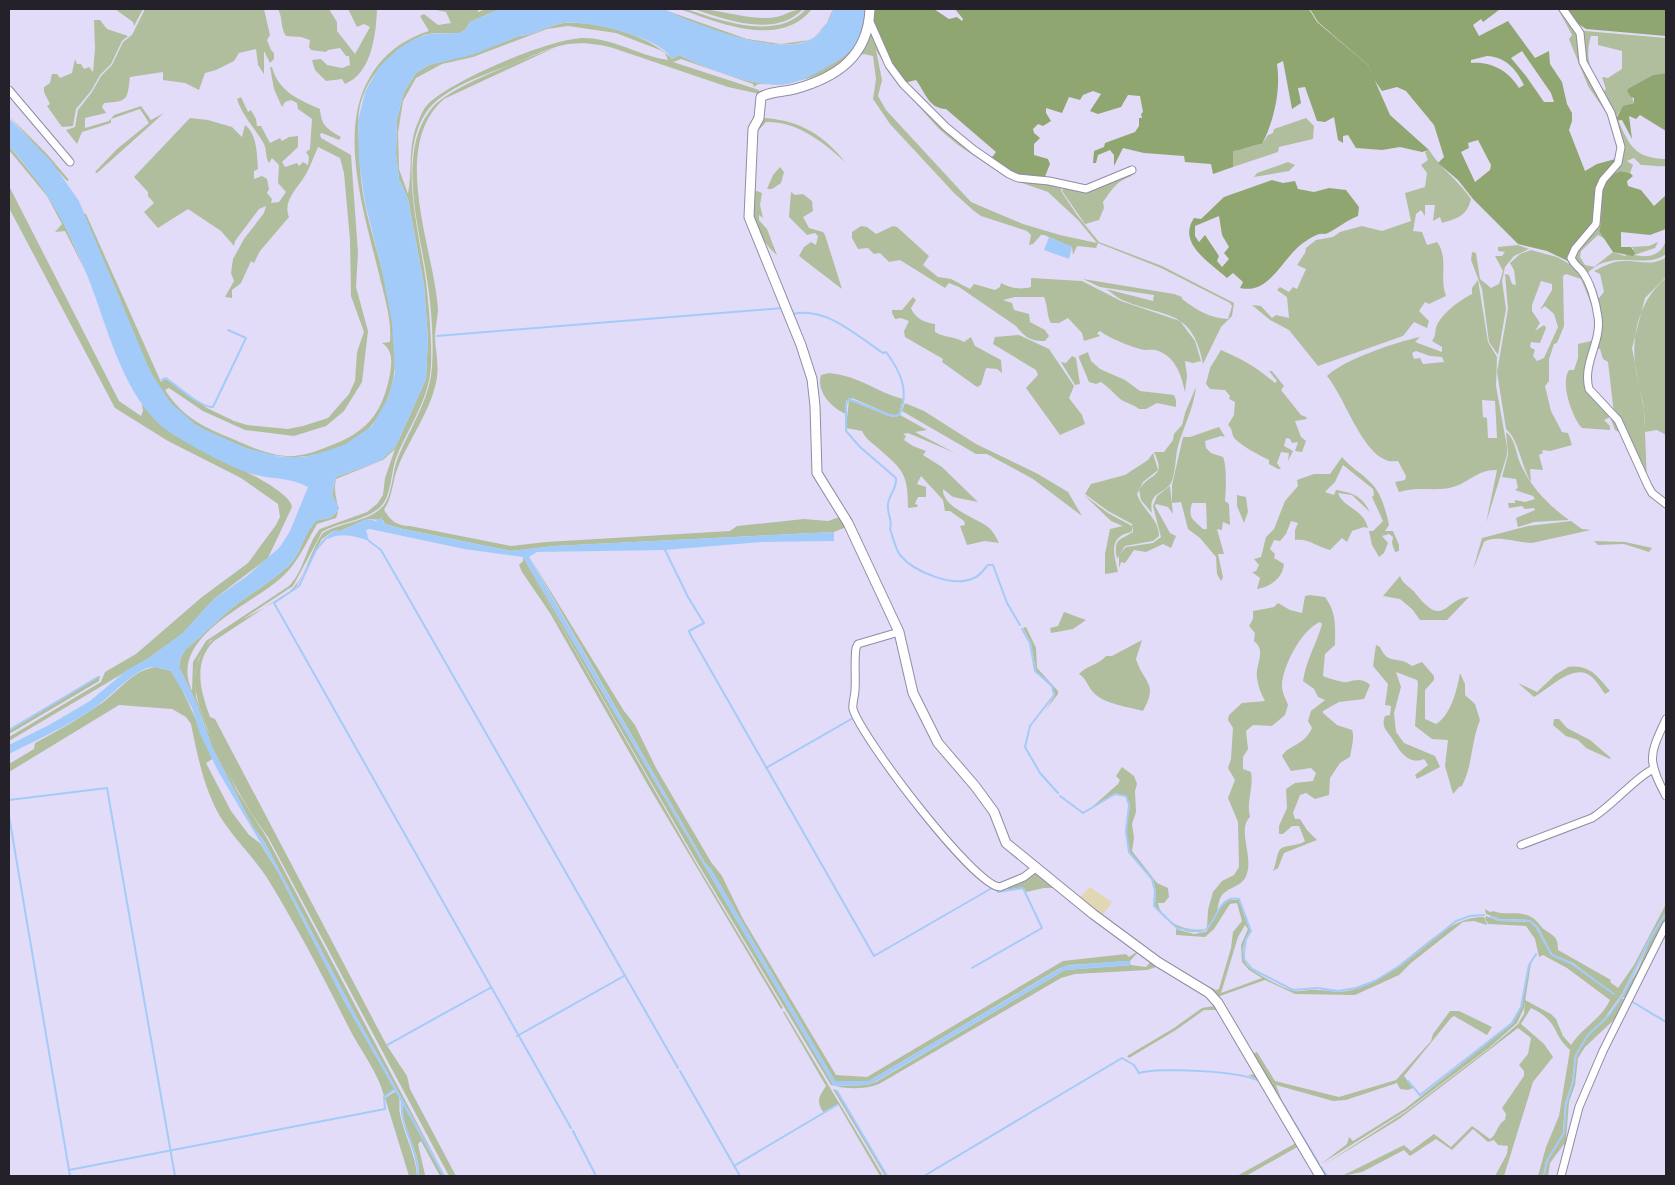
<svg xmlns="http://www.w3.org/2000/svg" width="1675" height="1185" viewBox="0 0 1675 1185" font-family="'Nunito Sans',sans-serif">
	<rect width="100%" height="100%" fill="#e3dcf8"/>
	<g fill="#b0be9e" fill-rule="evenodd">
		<path d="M115 9H143L134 26 133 22Z"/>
		<path d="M145 9H264L270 35 267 40 271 50 274 53V59L270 63 264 51V74L258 65 256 49 239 53 234 61 216 70 205 73 199 90 185 83 163 80V72L130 77C127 101 128 101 104 103L102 107 106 113 85 118V128L109 121 114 115 141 106 151 120 164 113 97 173 95 172 117 149 149 123 140 109 111 119V123L82 132 77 144 66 130 75 127 78 110 92 92 101 76 112 65 123 42 132 35Z"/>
		<path d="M278 9H329L337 22V31L355 54 370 27 364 24 357 27 348 9H377C376 34 372 73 345 84L342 79 326 81 315 70 312 60 321 59 327 65 342 68 350 65 349 56H346L340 48 328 50 326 52 311 50 309 47 310 40 301 37 286 36C280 27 283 18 278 9Z"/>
		<path d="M431 9H478V12L486 9H500L470 22 465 30 459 33C448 34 434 32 424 35 417 38 411 43 405 48 382 65 370 74 361 102 357 116 358 129 359 142 359 163 361 185 365 205 379 269 422 370 371 426 353 447 315 458 289 457 268 456 247 449 228 441 213 434 198 428 185 417 151 390 133 331 117 292 106 265 93 240 83 213L86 214 161 382 166 379 207 408 234 421 247 425 288 429 303 426 328 418 349 394 355 381 357 352 364 332 351 296 350 240 344 173 340 158 318 147C314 156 311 165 306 174 299 187 282 200 289 217L260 251 254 263 251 261 241 283 232 290V298L225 297 234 281 231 273 233 259 244 239 264 213 266 206 259 209 235 241 234 246 221 231 188 209 158 228 144 212 154 203 148 196V192L134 177 190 118 208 120 232 127 242 137 245 125C257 134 257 154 258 169L254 171V179L262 176 267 179 269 189 267 193 272 199 271 203 279 202 286 192 278 183 279 165 272 158 269 163C265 157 267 150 264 144 255 128 243 117 237 99L241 97 248 112 251 110 256 119 257 126H261L270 143 280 138 282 141 289 137 298 136V147L282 162 285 167 297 163 299 166 303 162 308 165 309 157 306 152 310 149 312 119 298 109 297 103 291 100 285 102 282 107 274 89 270 67H272C278 91 299 100 320 109 321 125 327 129 341 137L339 140 322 133 320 134 321 138 351 155 358 253 356 287 368 331 362 382 344 411 326 426 294 436 245 430 203 411 169 388 165 390C181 415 201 426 228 437 247 445 265 454 286 456 299 457 315 452 327 447 366 433 382 415 390 374 392 362 393 350 382 343L390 342C392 320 384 295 379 274 365 216 337 131 370 77 384 53 404 39 429 31L420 16 424 14 438 25 451 23 446 12Z"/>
		<path d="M662 9 747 39 781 44 809 40 817 35 826 25 833 9C832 20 826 23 820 31 794 66 694 24 662 9Z"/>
		<path d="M680 9C690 9 701 14 710 17 741 26 782 36 806 9H812C780 49 719 23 680 9Z"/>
		<path d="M694 9C720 9 743 19 769 18 782 18 792 9 803 9 777 38 725 20 694 9Z"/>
		<path d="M866 9C869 12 868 21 867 27 860 72 795 86 758 84L754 87 753 84 681 59 673 62 759 90 760 94 728 87 613 48C564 35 548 51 505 67 483 75 458 84 440 98 390 135 420 232 426 282 429 309 432 338 431 365 430 396 410 426 398 453 391 468 392 492 383 504 369 521 340 521 322 532L293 586 210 641 199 658 195 674 196 697 206 727 237 791 267 838 445 1176 356 1016 264 841 253 827 212 747 196 702 179 667 181 657 186 649C202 636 216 621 232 608 252 592 274 581 292 562 301 551 304 536 312 525 321 513 328 527 339 508L332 495 336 477 380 461 396 446 426 379 428 338 424 285 408 199 399 179 396 154 397 119 404 92 416 73 429 65 472 54 519 36C532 36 548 25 564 23 595 20 652 36 672 59L679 55C706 68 755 88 786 84 801 82 815 73 828 66 854 52 864 38 866 9ZM568 26 616 33 660 50 665 53 668 60C640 56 613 38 584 38 551 38 452 80 428 104 424 108 421 114 419 120 407 144 413 170 408 194L399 169 398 133 403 101 416 78 442 64 473 57 547 29ZM395 449 385 478 383 495 377 504 367 512 320 529C306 545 305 570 289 586L206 641 193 662 192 691C167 637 250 606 281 578 298 563 306 543 317 524L336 518C342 506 332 497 336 479L383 460Z"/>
		<path d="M1558 9H1562L1577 27 1580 52 1605 103 1617 142 1607 114 1588 86 1569 39 1572 35Z"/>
		<path d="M94 20H100L107 29 128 36 122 41 111 64 100 75 91 91 76 109 73 126 62 127 47 106 50 104 44 92V87L50 83 52 74H57L60 78 72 73 75 59 77 64H81L84 69 89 67 93 72 95 49Z"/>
		<path d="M870 26 887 66 973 152 1062 186 1061 191 1077 215 1099 242 1162 266 1234 303 1232 316 1221 327 1203 364C1192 308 1165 318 1122 300 1116 297 1111 292 1106 289L1153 301 1154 295 1100 287 1083 279 1174 294 1182 297V299C1197 310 1209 318 1228 319L1232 306 1230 303 1161 268 1098 243 1096 248 1077 246 1073 255 1072 247 1044 235H1041L1033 244 1029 245 1031 235 1027 231 981 216 974 211 954 193 890 124 873 99 876 79 873 56 864 54 854 57ZM876 50 891 75 939 129 958 145 1007 178 1048 192 1078 220 1097 243 1060 235 1023 224 971 202 886 110 878 96 882 80Z"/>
		<path d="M1579 28 1585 31 1666 38V73L1653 75 1629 88 1634 103C1623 105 1620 110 1615 120H1618C1630 147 1635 158 1666 159V166C1656 167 1651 165 1641 165L1634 158 1627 161 1633 165 1630 173 1620 171 1612 175 1615 168 1621 139 1584 62ZM1591 36H1598V45L1622 51V69L1608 78 1602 77 1606 89 1604 91C1591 73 1584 58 1591 36Z"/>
		<path d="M556 47 444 99C389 147 434 249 438 309 438 318 435 327 435 336 435 349 439 364 437 377 433 407 409 440 398 467 392 482 393 496 384 510 391 521 397 526 410 526L511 546 546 542 730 531 737 526 804 519 828 521 843 516 849 526 834 532 554 546 511 551 403 529 385 524 383 520 367 519 340 531H333L322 539 296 587 214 641C192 663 201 692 210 717L215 719 386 1044 407 1076 410 1089 456 1176H449L268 837C243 805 197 723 195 683 194 670 200 653 208 644 230 620 271 610 294 587 307 573 311 549 323 533 341 522 370 522 384 505 393 493 392 470 399 455 411 427 430 398 432 367 434 337 431 303 426 273 418 224 397 150 432 108 451 85 526 59 556 47Z"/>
		<path d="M9 116 47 154 69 180 67 181Z"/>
		<path d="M766 118C800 121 824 135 845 162 823 142 797 121 766 122L757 132 755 192 757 191 762 193 760 205 763 218 759 215V220L767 229 777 255C769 249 755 230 752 221 746 199 755 143 759 119Z"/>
		<path d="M1306 118 1314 126 1313 139 1279 147 1278 152 1233 167V151C1244 150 1251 145 1262 144L1268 135 1273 133 1274 129Z"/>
		<path d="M9 146 48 194 61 217 88 276 65 231 55 232 62 224 47 196 9 150Z"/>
		<path d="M1429 150C1441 169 1459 181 1471 199 1467 216 1458 218 1442 223L1440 217 1433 221 1435 205H1425V216L1421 210 1416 214 1413 231 1422 232 1427 245 1437 242C1449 258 1439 278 1446 296L1429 304 1425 302 1419 311 1429 321 1427 328 1414 322 1403 336 1318 366 1289 330 1270 320 1252 305 1261 306 1272 318 1276 315 1289 318 1287 297 1277 290 1280 287 1289 292 1293 287 1297 289 1306 269 1297 265 1305 253 1306 248 1316 240 1333 237 1340 232 1362 226 1382 231 1411 221 1405 193 1425 187 1427 173 1421 165 1428 160 1425 152Z"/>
		<path d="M1288 162 1295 165 1289 171 1254 177 1257 173Z"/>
		<path d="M780 167 784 172 781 183 772 189H767L773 175Z"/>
		<path d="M1129 172 1132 176C1116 181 1112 190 1103 202L1104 208 1099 220 1085 224 1062 191 1064 186 1079 189Z"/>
		<path d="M9 186 119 401 141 416 143 411 142 404C154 419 169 431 185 441 204 453 290 487 292 507L268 558 214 599 182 634 149 658 9 741V737L101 682 105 672 136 654 202 597 248 563 276 525 280 517 278 504 241 478 168 441 115 408 9 208Z"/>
		<path d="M791 192 795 195 803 194 812 201 813 211 803 217 809 228 823 232 825 235 842 289 799 256 804 247 811 242 816 245 818 236 815 233 807 235 789 217Z"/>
		<path d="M1600 199 1601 223 1599 231 1605 239 1598 235 1581 251 1580 257 1585 265 1594 267 1613 252 1625 256 1634 249 1631 247 1649 246 1658 242 1655 248 1634 255C1649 258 1661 256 1666 240V254C1645 271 1610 246 1585 276L1574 263 1573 253Z"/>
		<path d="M861 226 867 227 876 234 893 226 897 227 929 256 923 265 938 277 951 279 970 289 974 284 995 290 1000 287 1001 283C1010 288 1020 290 1031 287V278L1082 281 1121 301 1180 321 1195 341 1201 361 1193 363 1185 361 1187 376 1185 392C1181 374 1175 355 1155 350 1150 349 1145 351 1140 349 1127 345 1111 339 1100 331L1097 333 1100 336 1084 341 1082 333 1068 318 1059 323H1051C1047 318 1048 306 1044 297H1015L1003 300 1012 303 1014 310 1029 314 1030 322 1045 330 1049 336 1045 341C1030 342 1024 336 1016 326L959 287 949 283 945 288 900 260 889 262 880 253 874 254 868 248 858 249 852 238V232Z"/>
		<path d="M1518 245 1529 249 1514 256 1505 267 1502 281 1506 309 1498 355 1489 342 1482 289 1471 260 1472 252 1476 253 1480 279 1491 288 1499 284 1503 271 1495 256H1502L1505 252 1498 251V247Z"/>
		<path d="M1531 250 1557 257 1580 270 1596 309 1592 306 1581 279 1566 274 1563 276 1564 326 1557 343 1554 344 1549 359V381L1545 386 1551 411 1562 432 1568 433 1572 445 1550 451 1542 450 1543 453 1539 455 1543 470 1530 469 1531 482C1521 466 1519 440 1506 429L1497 372 1508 309 1505 274 1509 275 1512 284 1516 285 1514 270 1510 263 1520 254ZM1541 281 1552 284V290L1540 310 1545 306 1554 314 1558 327 1544 358 1537 361 1533 356 1535 350 1530 347 1531 342 1540 343 1546 328 1544 325 1535 331 1540 323 1532 311V305Z"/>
		<path d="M1666 257V277L1645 298 1632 348 1644 411V426C1646 410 1641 396 1638 380 1629 343 1636 303 1666 278V435L1657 430 1645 432 1647 482 1614 414 1608 362 1603 359 1600 349 1594 348 1599 330 1594 296 1599 298 1604 292 1600 274 1594 271C1604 266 1613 261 1624 261 1639 260 1653 267 1666 257Z"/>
		<path d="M1478 280 1488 342 1497 357 1496 386 1507 447V455L1486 523 1497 470C1478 469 1470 482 1453 487 1437 492 1420 486 1399 492L1395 482 1405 480 1406 476 1398 461C1394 461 1389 462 1386 460 1361 451 1344 396 1327 376 1343 360 1396 342 1420 337L1415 342 1442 352V347L1432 341C1437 335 1434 329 1438 323 1445 311 1460 300 1472 294V288ZM1416 351 1430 356 1442 357 1444 362 1423 364 1420 358 1414 359 1412 353ZM1482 400 1495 401 1497 438H1488L1487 418 1483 417Z"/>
		<path d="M913 297 916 300 911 308C914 318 926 323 935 324V332C945 338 954 336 964 342L971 337 975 346 1001 360 1002 373 997 369 986 368 981 385 977 387 942 362 943 359 905 337 904 331 909 321 901 318 895 319 892 313V310H902Z"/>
		<path d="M1019 335 1049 349 1074 386 1069 398 1082 415 1085 424 1060 435 1026 388 1038 375 1036 370 993 344 995 337Z"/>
		<path d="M1595 340 1587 382 1625 435 1615 430 1610 417 1604 420 1610 426V430L1582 428C1572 417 1560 383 1569 370H1574L1578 358V344Z"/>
		<path d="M1221 350C1244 360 1256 367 1275 383L1277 381 1269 371H1272L1284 386 1281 390 1301 415 1306 417 1307 419 1295 421 1301 437 1306 441 1302 452 1295 451 1298 442 1292 443 1290 439 1286 438 1284 446 1293 451 1288 461 1289 453 1281 452 1277 463 1281 469H1278L1269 464V460C1257 454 1245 448 1235 439 1231 434 1233 429 1228 425L1234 415 1235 402 1229 399 1230 396 1225 390 1210 389 1206 384 1210 368Z"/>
		<path d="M1088 352 1091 361 1100 369 1125 380 1140 391 1174 395 1176 400V407L1157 403 1146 409H1139C1133 404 1123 402 1119 398 1113 392 1108 387 1101 382L1096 384 1089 382 1079 358V356Z"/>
		<path d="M1072 356 1076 358 1080 384 1075 385 1061 362 1066 363Z"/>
		<path d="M829 373C860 376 876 392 903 399L899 414 895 416 889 414 852 398 846 401V414C832 408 816 392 821 375Z"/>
		<path d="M1196 387C1194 407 1184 426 1178 446 1175 457 1176 473 1171 483 1164 495 1148 491 1152 513L1141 500 1139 490C1150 471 1167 479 1154 452H1164L1173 440 1174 434 1182 425 1185 413Z"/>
		<path d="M849 400 889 416 895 417 900 415 927 430 915 432 955 453 908 433 903 434 906 436 904 440 913 446 926 451 923 455 942 467 978 502 953 497 943 489C942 508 977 518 988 527 993 531 996 537 999 543L985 541 967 545 960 526 965 525 964 521 950 511H945L943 500 921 476 917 484 926 487V497H918L915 504 918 505 917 507 908 508C908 473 903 470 878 448 872 443 865 438 862 431L846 428Z"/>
		<path d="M905 403 924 411 976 444 1038 474 1068 492 1082 516 1033 479 987 454H976L902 411Z"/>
		<path d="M1219 427 1225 437 1221 436 1205 441 1206 448 1211 453 1223 457C1227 466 1226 490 1225 501L1229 504 1230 525 1223 522 1222 530 1217 529 1224 554H1218L1223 577 1221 581 1217 574 1216 557 1200 538 1188 529 1181 502 1172 503V485L1183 437H1190ZM1192 503H1206L1207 529H1203C1195 520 1187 520 1192 503Z"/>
		<path d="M1506 432C1516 439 1516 456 1522 467 1533 490 1550 506 1569 520L1534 522 1518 527 1516 518 1535 510 1534 508 1525 509 1522 506 1509 508 1508 503H1515V500L1525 502 1535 499 1533 496 1515 490 1518 488 1516 479 1502 477 1508 455Z"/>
		<path d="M1153 453 1158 470 1143 482 1137 494C1142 510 1159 518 1159 536L1153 541 1125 546 1117 559C1113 538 1119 541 1133 532L1132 524 1108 511 1085 494 1091 484 1125 475 1148 460Z"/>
		<path d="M1342 457C1350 467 1360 472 1369 481 1381 491 1386 511 1389 525L1385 531H1393L1399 545V551L1395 552 1392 543 1393 537 1389 534 1382 536 1388 543 1384 553 1379 557 1372 545 1369 531H1373L1383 521 1372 497 1374 495 1373 489 1343 465 1335 482 1325 492 1334 495 1336 490C1353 493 1362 496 1370 512L1352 495 1338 493C1344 509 1363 508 1368 528L1364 527 1352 531 1347 542 1342 538 1330 550C1317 547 1309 538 1295 540V530L1298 523 1291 521 1286 534 1280 541 1274 540 1270 549 1275 554 1274 558 1284 564C1283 578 1270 587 1257 589L1260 578 1252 572 1256 571 1259 565 1254 559 1261 557 1266 537 1274 529 1285 501 1298 486 1297 480 1314 474H1330Z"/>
		<path d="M1170 486 1173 514 1168 507 1156 504 1155 506 1170 533 1176 536 1171 548 1163 544 1146 552 1134 550 1125 563 1121 562 1119 568V555L1126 547 1153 543 1161 537 1153 506 1157 496Z"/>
		<path d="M1084 495 1108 513 1132 526V531C1128 534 1124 533 1121 536 1109 543 1116 561 1118 572L1105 574V554L1110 529 1123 526 1111 521Z"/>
		<path d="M1237 495 1246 497 1248 512 1244 523 1237 506Z"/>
		<path d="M1571 521 1582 529 1591 530 1532 543C1519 543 1495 534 1484 542L1473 570 1482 538 1528 526Z"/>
		<path d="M1594 541 1625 542 1652 548 1649 552 1624 544 1598 545Z"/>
		<path d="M529 556 624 711 635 725 656 768 711 862 722 876 743 919 836 1075 867 1077 1063 961 1126 954 1129 957 1141 949 1130 961 1070 965 1060 968 869 1081H835L711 869 705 863Z"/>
		<path d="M523 557 834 1086 866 1085 876 1082 1065 970 1131 965 1146 967 1153 959 1162 965 1147 970 1075 974 1061 978 879 1084C864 1090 845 1089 831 1085L697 862 525 563 696 863 783 1008 781 1009 649 787 550 613 522 572 519 565 523 561Z"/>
		<path d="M1400 576C1403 585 1411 587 1416 594 1444 630 1445 598 1469 597L1447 620H1420L1412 609 1400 599 1383 596Z"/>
		<path d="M1310 595 1325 597C1337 613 1335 627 1335 645L1325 654 1323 676C1327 678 1344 683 1347 682 1356 680 1362 678 1370 685L1364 699 1339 702 1323 711V713L1337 725 1352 730C1355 736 1351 750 1350 757L1340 763 1330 778 1329 795 1315 799 1306 793 1300 795 1293 813 1295 819H1300L1307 830 1317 840 1284 853 1278 868 1273 871C1276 865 1276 857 1279 851 1282 844 1298 847 1305 841L1299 826H1292L1283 834H1279V826L1287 808 1286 789 1295 783 1313 781 1316 773 1311 768 1291 771 1282 756C1288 745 1304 746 1312 728L1308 721 1311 711 1325 700 1318 697 1314 689 1303 681C1306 660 1317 643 1322 624L1320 622C1302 629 1282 667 1282 686 1282 693 1286 699 1288 705L1285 715 1272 726 1253 725 1246 731 1248 749 1243 757V769L1251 772C1254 788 1246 801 1250 817 1235 831 1259 864 1242 882 1236 887 1227 889 1222 895 1217 902 1219 910 1215 917 1199 947 1169 926 1155 906L1156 891 1153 879 1129 852 1126 831 1130 805 1126 796 1115 793 1091 808 1118 784 1120 780 1116 776 1122 767 1134 776 1137 784 1135 791 1136 812 1132 824 1134 838 1132 851 1157 883 1168 888 1169 897 1164 903H1158C1161 923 1190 934 1207 928L1208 910 1213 892 1222 881 1234 875 1239 867 1238 822 1228 798 1235 780 1228 768 1231 759 1233 728 1228 720 1229 715 1242 703 1265 701C1261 694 1258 686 1257 678 1255 664 1267 651 1254 641L1255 633 1249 626 1253 619V611L1274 607 1278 603 1290 610 1302 613 1305 596Z"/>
		<path d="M1064 612 1086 620 1073 629 1051 633 1050 628 1058 626Z"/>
		<path d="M1026 627 1036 648 1037 668 1058 691V694L1045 711 1055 695C1053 682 1044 679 1036 671L1031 643 1023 628Z"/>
		<path d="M1142 640 1136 659C1144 684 1159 683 1143 711 1129 707 1104 704 1094 693 1087 686 1087 679 1079 674 1087 665 1099 665 1106 656H1112Z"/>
		<path d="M1376 645 1380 647C1388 666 1398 655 1412 666L1422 662 1434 676V680L1425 690V719L1436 724C1451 715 1457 690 1460 673L1465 684V695L1475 704 1480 720C1471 742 1473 764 1462 786L1459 787 1453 794 1445 766 1448 740 1432 739 1415 726 1418 683 1417 680 1396 672 1401 687 1394 713 1396 732 1404 743 1435 756 1440 767 1417 779 1415 775 1428 765 1424 759C1407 766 1398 748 1391 737 1386 730 1381 726 1385 716L1390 715 1391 706 1385 705 1388 684 1373 666Z"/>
		<path d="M156 667 171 671C189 698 198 729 214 758L206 763 231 811 249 835 260 843 279 874 344 1001 395 1089 384 1096C378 1072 360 1050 349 1028 324 978 298 929 269 881 256 860 239 844 225 824 205 795 198 758 191 724L186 717 172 709 119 705 9 772V764L34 749 35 743C58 731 80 718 102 703 120 690 133 670 156 667Z"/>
		<path d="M1568 667C1590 664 1598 677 1610 691L1605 694C1601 689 1598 683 1593 678 1576 660 1549 689 1534 697L1518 683 1537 692 1555 675Z"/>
		<path d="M100 676 99 681 9 734V731Z"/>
		<path d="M1554 719H1559L1567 728 1590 740 1611 758 1610 759 1586 748 1578 740 1566 736 1553 725Z"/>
		<path d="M1037 869 1057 888H1044L1026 892 1024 888 997 890Z"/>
		<path d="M1230 900H1239L1250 931C1243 942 1238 958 1250 968 1257 974 1286 990 1294 991 1301 992 1309 989 1317 990 1327 990 1336 993 1347 991 1402 981 1436 916 1484 917L1487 925 1474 921 1463 922 1411 963 1399 975 1355 995 1295 994 1265 980 1220 996 1219 1001 1195 980 1216 990 1219 989 1231 948 1233 932 1242 921 1237 903 1230 904 1214 929 1205 937 1176 935V929L1194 934 1206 932 1223 904ZM1245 925 1248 929 1241 945 1242 962 1249 970 1262 978 1221 993 1238 937Z"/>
		<path d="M1666 904V912L1649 939 1622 994 1604 1019 1588 1034 1575 1055 1572 1082 1565 1104 1563 1133 1546 1161 1543 1176H1538L1546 1147 1559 1116 1570 1050C1551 1033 1560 1022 1531 1008L1521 1024 1544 1044 1553 1057 1533 1082 1504 1176H1495L1507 1154 1508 1146 1498 1145 1494 1140 1488 1142 1473 1129 1452 1150 1436 1139 1410 1156 1404 1150 1362 1172 1342 1176 1404 1145 1411 1151 1434 1134 1451 1147 1472 1126 1490 1139C1498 1134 1496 1125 1505 1120L1506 1114 1502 1108 1524 1076V1071L1519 1065 1528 1054 1531 1038 1518 1028 1399 1119 1322 1166 1407 1111 1491 1047 1518 1024 1524 1014 1525 1000 1551 1014 1556 1019 1563 1036 1571 1045C1582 1028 1602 1018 1610 1000L1567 968 1543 955 1539 957 1535 939 1526 926 1488 924 1485 919 1486 916 1499 921 1530 922 1536 928 1551 955 1572 964 1614 994 1573 963 1552 954 1538 927 1530 920 1500 919 1486 914 1485 909 1490 912 1493 911C1505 916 1520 910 1531 917 1538 920 1540 927 1545 930 1555 937 1558 937 1558 950L1611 980 1610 982 1618 988 1634 965Z"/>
		<path d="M1666 914V921L1628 999 1622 997 1638 969 1650 940Z"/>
		<path d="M1538 954 1531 963 1524 1008 1517 1023 1490 1047 1407 1110 1321 1164 1347 1144 1349 1137 1353 1141 1406 1108 1513 1023 1521 1008 1529 965Z"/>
		<path d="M1166 967 1208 994 1218 1004 1277 1103H1275L1261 1081 1248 1075 1259 1074 1217 1010H1204L1176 1030 1129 1058 1127 1056 1174 1028 1202 1008 1214 1006 1208 997 1162 968Z"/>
		<path d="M1621 998 1627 1000 1618 1016 1585 1047 1578 1058 1575 1085 1569 1102 1565 1152 1564 1144 1550 1163 1548 1176H1544L1548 1161 1564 1133 1566 1105 1573 1082 1576 1055 1589 1035 1605 1020Z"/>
		<path d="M784 1011 883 1176H880L838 1104 823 1112C816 1100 819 1097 826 1086L783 1012Z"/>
		<path d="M1450 1011H1459L1492 1027 1487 1035 1454 1016 1451 1018 1404 1076 1413 1088 1408 1090 1400 1089 1397 1083 1346 1100 1333 1101 1276 1085 1282 1101 1319 1165 1316 1166 1252 1054 1257 1052 1275 1081 1339 1097 1396 1080 1431 1041 1433 1034Z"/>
		<path d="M833 1089 836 1090 887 1176H885Z"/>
		<path d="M396 1091C402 1100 398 1105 400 1114 404 1135 416 1155 417 1176H409L385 1098Z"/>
		<path d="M403 1102 443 1176H440L421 1141 418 1144 425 1175 419 1176C421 1151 400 1128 403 1102Z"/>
		<path d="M1296 1143 1299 1146 1246 1176H1237Z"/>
	</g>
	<g fill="#8fa671" fill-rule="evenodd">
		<path d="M871 9H934L949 19 957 17 962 21 963 19 955 9H1309L1317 22 1368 65 1390 115 1429 150 1422 152 1400 147 1382 150 1356 148 1348 135 1343 136V143L1338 140 1334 117 1325 122 1317 121 1305 87 1298 88 1301 103 1292 109 1283 61 1277 64C1281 90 1274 121 1262 144 1251 145 1244 150 1233 151V167L1213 174 1211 164 1185 162 1184 156 1144 153 1123 148 1114 166V155L1110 150 1098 155 1096 163H1093L1094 151 1104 147 1105 143 1135 132 1139 126V118H1142L1141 114 1143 112 1140 96 1128 95 1121 107 1098 114 1090 111 1101 94 1093 91 1083 95 1080 100 1069 97 1062 113 1046 108V113L1051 121 1043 126 1038 124 1033 129 1034 133 1040 138 1034 144V155L1048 159 1050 164 1044 179 1018 177 990 160 996 152 946 109C928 108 926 93 916 80L904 83C890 67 871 30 871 9Z"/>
		<path d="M1310 9H1498L1499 10 1483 22 1481 19 1473 25 1479 36 1508 21 1535 58 1549 51 1550 64 1562 82 1567 104 1572 113V121L1569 130 1585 171 1597 164 1619 158 1605 175 1596 219 1575 248 1572 263 1547 251 1518 244 1473 199 1458 180 1438 163 1444 157 1434 125 1406 91 1397 87 1382 91 1373 78 1368 65 1318 22ZM1522 51 1551 93 1554 102H1544L1526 76 1511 58ZM1487 56C1506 57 1516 69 1524 85L1519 88C1509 71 1491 61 1471 63V60ZM1478 140 1491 165 1490 170 1475 182 1461 152 1469 148 1468 143Z"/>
		<path d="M1566 9H1666V36L1586 29 1577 23Z"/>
		<path d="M1666 73V131L1640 115 1636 119 1629 116 1632 139 1622 120 1615 121 1623 106 1634 103V98L1631 97 1627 91 1629 88 1653 75Z"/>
		<path d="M1620 171 1630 173 1633 176 1627 181 1628 186 1641 190 1654 206 1666 195V229L1650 235 1621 232V247H1631L1635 253 1633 256 1613 252 1599 231 1601 223 1602 185 1612 175Z"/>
		<path d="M1272 180 1283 183 1295 181 1298 189 1314 192 1329 188 1346 190 1359 207 1358 216C1347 220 1338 228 1328 233 1323 235 1325 233 1320 234 1314 235 1308 240 1303 243 1282 258 1270 295 1240 288L1243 282 1233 273 1227 278C1209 262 1177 243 1194 218L1201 219 1224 197ZM1219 216 1222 235 1229 247 1224 253 1229 259 1222 267 1217 261 1219 256 1205 235 1199 242 1195 236V226Z"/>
	</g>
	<path fill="#e1d7b3" d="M1090 887 1112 902 1102 916 1080 897Z"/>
	<g fill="#a3cbf9">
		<path d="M500 9C553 9 607 5 660 9 668 9 679 17 688 20 718 31 796 63 821 31 826 23 832 20 833 9H866C862 42 855 52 825 68 813 75 800 82 786 84 755 88 706 68 679 55L672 59C670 57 667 52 665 51 646 35 587 20 563 23 548 25 532 36 519 36L472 55 429 65 416 73 404 92 397 119 396 154 399 179 408 199 424 285 428 338 426 379 396 446 380 461 336 477 332 494 339 508C328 527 321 513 313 525 304 536 301 551 292 562 274 581 252 592 232 608 216 621 202 636 186 649L181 657 179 667 196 702 212 747 253 827 264 841 356 1016 445 1176H443L344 1001 279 874 218 771 200 734 192 708 171 671C162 669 153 665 145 669 127 677 110 697 93 709 66 727 38 739 9 754V745L49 725 90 701 127 670 149 658 182 634 214 599 247 576 280 547 290 531 308 487C287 476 270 480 249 473 228 466 187 444 168 431 123 399 107 324 87 275 66 223 46 188 9 146V118L51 161 79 201 150 371 170 402 197 426 246 448 281 457H303L320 453 344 445 372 426 388 398 395 373 392 323 381 266 365 203 359 161 358 121 365 92 379 67 398 49 414 39 429 34 459 33 465 30 470 22Z"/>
		<path d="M1049 237 1072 247 1069 259 1044 250Z"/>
		<path d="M381 517 385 524 403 529 511 551 554 546 834 532V541L762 542 665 550 537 552 529 557 705 863 711 869 835 1081H869L1064 966 1121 961H1130L1131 965 1065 970 875 1082 866 1085 834 1086 523 557 464 549 370 529 366 530 369 541C355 536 342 532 328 539L326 537 335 530 340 531 367 519 376 521Z"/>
	</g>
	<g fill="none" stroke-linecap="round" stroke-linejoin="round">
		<g stroke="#a3cbf9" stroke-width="2">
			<path d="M793 314C826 306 857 336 883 353L886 352C901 372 909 390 900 414L895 416 889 415 849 399 846 405V431L860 447 896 478C897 489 888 496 888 505 887 515 893 520 890 529 893 537 895 548 900 555 914 572 953 588 974 578 980 576 984 569 988 565H993L1007 603 1020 625"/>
			<path d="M437 336 783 308"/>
			<path d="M162 380 166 378C177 386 201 408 213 407L246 338 228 330"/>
			<path d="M326 538 316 550 299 586 274 603 571 1128"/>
			<path d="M369 541 381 550 678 1068"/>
			<path d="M665 550 688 597 704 623 689 631 690 634 874 956 992 888"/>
			<path d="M1022 629 1030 643 1035 671 1052 686 1054 695 1030 726 1025 747 1040 773 1058 793"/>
			<path d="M9 730 98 677"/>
			<path d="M766 768 853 718"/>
			<path d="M1060 796 1083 813 1115 794 1126 796 1129 805 1126 831 1129 852 1152 879 1155 891 1154 906 1177 928 1203 932C1217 923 1218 894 1239 899L1251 931 1246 939 1244 952V959L1252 969 1293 990 1317 988 1338 991 1356 988 1375 981 1401 965 1456 921 1470 916 1484 915"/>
			<path d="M9 800 107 788 175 1176"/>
			<path d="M9 816 70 1176"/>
			<path d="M1491 917 1500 920 1530 921 1537 928 1552 955 1572 964 1614 994"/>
			<path d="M972 968 1042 928 1023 888 998 892"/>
			<path d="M1631 1001 1666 1022"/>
			<path d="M517 1036 624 976"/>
			<path d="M387 1045 490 988"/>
			<path d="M680 1071 740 1176"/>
			<path d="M1408 1081 1420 1095 1512 1023 1521 1007 1529 965 1536 954"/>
			<path d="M837 1091 887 1176"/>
			<path d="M402 1100C399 1127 419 1150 418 1176"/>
			<path d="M1282 1102 1319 1164"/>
			<path d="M573 1131 596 1176"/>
			<path d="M734 1166 837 1105"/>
			<path d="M1321 1167 1327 1176"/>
			<path d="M69 1170 385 1109 384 1097 395 1089"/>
			<path d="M924 1176 1122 1058 1134 1065 1139 1073C1158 1067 1246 1071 1260 1082"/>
			<path d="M1544 1176 1547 1161 1564 1133 1566 1105 1573 1082 1576 1055 1588 1035 1610 1014 1623 995 1650 939 1666 913"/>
		</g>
		<defs>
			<g id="minor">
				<path d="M1563 9 1580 33 1583 62 1611 113 1621 147 1618 163 1603 180 1599 189 1596 224 1575 249 1571 258C1574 264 1576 265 1581 270 1590 281 1596 302 1598 317 1602 342 1582 363 1589 389L1618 420 1648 486 1652 493 1666 504"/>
				<path d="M870 22 889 65 903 84 946 127 974 150 1009 174 1018 178 1049 181 1086 189 1132 170"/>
				<path d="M9 90 70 162"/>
				<path d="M899 632 858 644 856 648C854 662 856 676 855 690 855 696 852 703 853 709 861 737 974 886 1000 887L1024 877 1037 867"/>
				<path d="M1666 719C1650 754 1646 759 1666 796"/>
				<path d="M1521 845 1592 818C1611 807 1639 774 1654 769"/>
				<path d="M1561 1176 1579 1107 1603 1051 1666 925"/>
			</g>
			<path id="tertiary" d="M870 9C868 56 838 77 795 89 784 92 771 91 761 97L759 118 753 129 749 217 801 345 812 379 815 406 817 473 848 523 899 632 913 693 938 743 975 786 994 812 1006 843 1093 914 1158 962 1209 993 1218 1003 1320 1176"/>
		</defs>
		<use href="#minor" stroke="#918ba5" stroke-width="9"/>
		<use href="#tertiary" stroke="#918ba5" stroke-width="11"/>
		<use href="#minor" stroke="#fff" stroke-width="7"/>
		<use href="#tertiary" stroke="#fff" stroke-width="9"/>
	</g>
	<rect width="1675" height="1185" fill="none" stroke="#24212b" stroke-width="20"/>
</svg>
